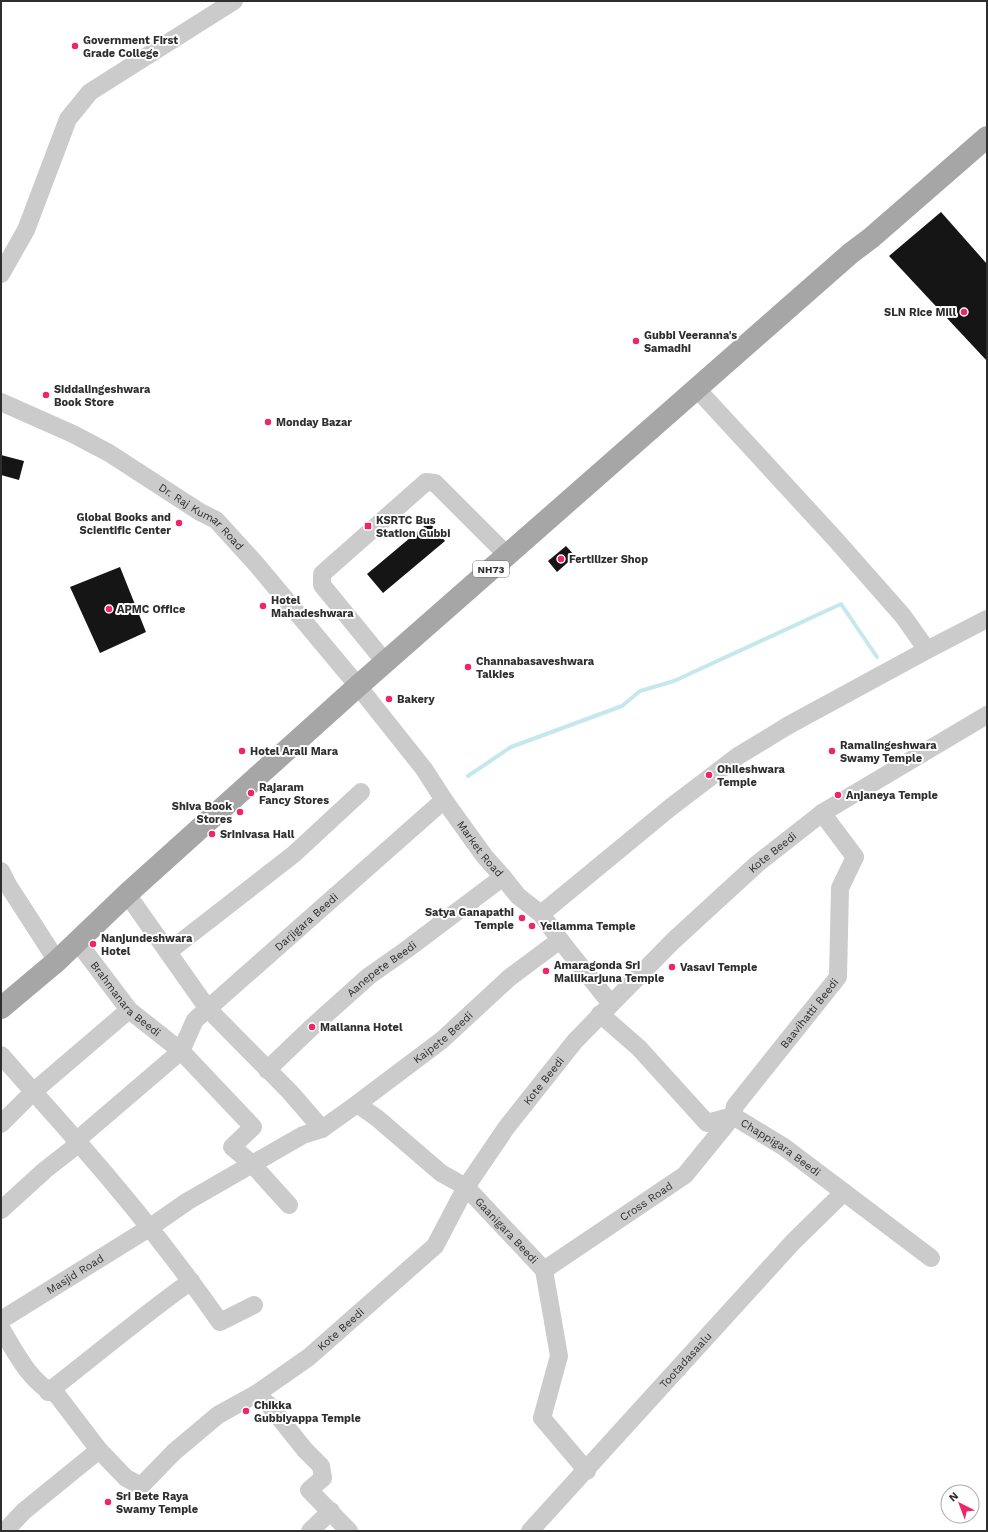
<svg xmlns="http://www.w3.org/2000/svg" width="988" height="1532" viewBox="0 0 988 1532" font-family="'Work Sans',sans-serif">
	<rect width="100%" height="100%" fill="#fff"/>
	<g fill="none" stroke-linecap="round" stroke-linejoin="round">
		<path stroke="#c5e8ed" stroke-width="4" d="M468 776 511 747 622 706 640 691 674 681 841 604 877 657"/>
	</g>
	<g fill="#151515">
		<path d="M941 212 987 264V361L889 256Z"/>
		<path d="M1 455 24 461 19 480 1 475Z"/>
		<path d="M429 522 445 541 383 593 367 574Z"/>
		<path d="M566 546 575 556 557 572 548 561Z"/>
		<path d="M120 567 146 632 100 653 70 587Z"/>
	</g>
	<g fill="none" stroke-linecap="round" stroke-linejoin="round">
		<g stroke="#cbcbcb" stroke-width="18">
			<path d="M1 274 26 230 68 119 90 92 234 1"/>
			<path d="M697 389 836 540 903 616 927 650"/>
			<path id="s1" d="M1 402 73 434 109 453 200 512 216 520 257 565 358 686 424 769 444 800 485 857 503 877 518 896 541 914 560 940 611 1004"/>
			<path d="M385 662 322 585V574L426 482 435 483 507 555"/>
			<path d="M1 871 8 885 57 961"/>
			<path d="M127 894 208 1009 290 1092 322 1129"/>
			<path d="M541 914 671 807 738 756 789 725 927 650 987 619"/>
			<path id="s2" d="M77 941 129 1010 181 1051 195 1020 444 800"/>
			<path d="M168 952 294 854 361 792"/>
			<path id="s3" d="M600 1014 639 1048 707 1123 733 1116 784 1147 931 1258"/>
			<path d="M1 1055C26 1084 52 1112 77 1141 128 1199 176 1259 220 1322L254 1305"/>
			<path id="s4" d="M267 1070 312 1027 369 976 406 950 503 877"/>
			<path id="s5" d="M357 1104 377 1118 441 1173 466 1187 544 1270 559 1356 542 1418 587 1471"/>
			<path d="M1 1124 33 1092 129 1010"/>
			<path d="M1 1210 45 1170 72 1149 77 1140 181 1051 253 1127 232 1147 252 1164 289 1205"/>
			<path id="s6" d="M544 1270 685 1175 733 1116 735 1106 838 977 840 888 855 857 822 813"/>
			<path id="s7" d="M1 1320 149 1228 188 1201 303 1135 322 1129 357 1104 442 1040 509 978 560 940"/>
			<path id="s8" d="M1 1328C15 1352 31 1384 57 1395L99 1450 126 1478 141 1486 174 1452 218 1415 256 1394 309 1357 435 1246 466 1187 506 1128 575 1041 673 941 757 864 822 813 987 715"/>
			<path d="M48 1392C96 1355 142 1316 191 1281"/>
			<path d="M256 1394 269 1405 305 1450 321 1466 323 1478 309 1490 349 1531"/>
			<path d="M5 1531 24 1511 99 1450"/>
			<path d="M310 1531 331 1511"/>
			<path id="s9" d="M530 1531 793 1242 844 1192"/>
		</g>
		<path stroke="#a6a6a6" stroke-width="22" d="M1 1008 57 961 127 894 358 686 851 253 871 238 987 137"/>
	</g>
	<g fill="#ee2668" stroke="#fff" stroke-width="1.5">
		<circle cx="75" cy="46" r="4"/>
		<circle cx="964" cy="312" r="4"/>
		<circle cx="636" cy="341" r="4"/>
		<circle cx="46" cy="395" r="4"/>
		<circle cx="268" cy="422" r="4"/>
		<circle cx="179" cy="523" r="4"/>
		<rect x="364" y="522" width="8" height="8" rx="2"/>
		<circle cx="561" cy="559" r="4"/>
		<circle cx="263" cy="606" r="4"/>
		<circle cx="109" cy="609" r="4"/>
		<circle cx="468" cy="667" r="4"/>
		<circle cx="389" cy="699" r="4"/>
		<circle cx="242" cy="751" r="4"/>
		<circle cx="832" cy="751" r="4"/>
		<circle cx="709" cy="775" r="4"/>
		<circle cx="251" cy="793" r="4"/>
		<circle cx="838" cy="795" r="4"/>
		<circle cx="240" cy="812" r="4"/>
		<circle cx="212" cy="834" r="4"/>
		<circle cx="522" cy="918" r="4"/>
		<circle cx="532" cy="926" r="4"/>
		<circle cx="93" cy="944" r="4"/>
		<circle cx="672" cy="967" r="4"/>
		<circle cx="546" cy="971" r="4"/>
		<circle cx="312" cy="1027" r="4"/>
		<circle cx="246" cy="1411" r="4"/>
		<circle cx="108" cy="1502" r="4"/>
	</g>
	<g text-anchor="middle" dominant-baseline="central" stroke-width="4" stroke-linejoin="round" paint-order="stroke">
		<rect fill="#fff" stroke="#6d6d6d" stroke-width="1" x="473" y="561" width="36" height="16" rx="3"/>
		<g font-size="10" font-weight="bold" fill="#2e2e2e">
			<text x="491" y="569">NH73</text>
		</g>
		<g font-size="11" font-weight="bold" fill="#2e2e2e" stroke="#fff" text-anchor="start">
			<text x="83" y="40">Government First<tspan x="83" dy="13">Grade College</tspan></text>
			<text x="956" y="312" text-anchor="end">SLN Rice Mill</text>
			<text x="644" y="335">Gubbi Veeranna's<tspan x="644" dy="13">Samadhi</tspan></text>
			<text x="54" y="389">Siddalingeshwara<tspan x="54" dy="13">Book Store</tspan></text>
			<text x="276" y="422">Monday Bazar</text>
			<text x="171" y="517" text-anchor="end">Global Books and<tspan x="171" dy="13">Scientific Center</tspan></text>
			<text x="376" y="520">KSRTC Bus<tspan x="376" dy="13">Station Gubbi</tspan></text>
			<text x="569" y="559">Fertilizer Shop</text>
			<text x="271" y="600">Hotel<tspan x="271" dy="13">Mahadeshwara</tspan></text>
			<text x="117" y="609">APMC Office</text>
			<text x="476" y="661">Channabasaveshwara<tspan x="476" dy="13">Talkies</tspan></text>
			<text x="397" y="699">Bakery</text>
			<text x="840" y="745">Ramalingeshwara<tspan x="840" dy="13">Swamy Temple</tspan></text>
			<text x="250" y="751">Hotel Arali Mara</text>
			<text x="717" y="769">Ohileshwara<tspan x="717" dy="13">Temple</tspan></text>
			<text x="259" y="787">Rajaram<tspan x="259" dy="13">Fancy Stores</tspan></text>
			<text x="846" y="795">Anjaneya Temple</text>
			<text x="232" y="806" text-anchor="end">Shiva Book<tspan x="232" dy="13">Stores</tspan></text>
			<text x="220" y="834">Srinivasa Hall</text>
			<text x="514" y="912" text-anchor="end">Satya Ganapathi<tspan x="514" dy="13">Temple</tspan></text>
			<text x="540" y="926">Yellamma Temple</text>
			<text x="101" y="938">Nanjundeshwara<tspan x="101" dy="13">Hotel</tspan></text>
			<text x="554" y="965">Amaragonda Sri<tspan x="554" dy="13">Mallikarjuna Temple</tspan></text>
			<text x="680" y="967">Vasavi Temple</text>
			<text x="320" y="1027">Mallanna Hotel</text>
			<text x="254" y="1405">Chikka<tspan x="254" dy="13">Gubbiyappa Temple</tspan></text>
			<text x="116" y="1496">Sri Bete Raya<tspan x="116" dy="13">Swamy Temple</tspan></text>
		</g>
		<g font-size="11" fill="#2e2e2e" stroke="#fff">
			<text stroke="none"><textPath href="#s1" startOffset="232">Dr. Raj Kumar Road</textPath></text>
			<text stroke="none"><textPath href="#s1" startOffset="668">Market Road</textPath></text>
			<text stroke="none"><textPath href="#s8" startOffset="1117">Kote Beedi</textPath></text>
			<text stroke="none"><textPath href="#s2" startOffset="335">Darjigara Beedi</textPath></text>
			<text stroke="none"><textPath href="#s4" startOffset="153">Aanepete Beedi</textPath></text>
			<text stroke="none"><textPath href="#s2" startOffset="76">Brahmanara Beedi</textPath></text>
			<text stroke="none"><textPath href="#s6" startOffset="375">Baavihatti Beedi</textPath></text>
			<text stroke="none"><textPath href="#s7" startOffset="526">Kaipete Beedi</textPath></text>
			<text stroke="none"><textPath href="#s8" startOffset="793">Kote Beedi</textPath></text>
			<text stroke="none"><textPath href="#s3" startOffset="237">Chappigara Beedi</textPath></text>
			<text stroke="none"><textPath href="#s6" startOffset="123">Cross Road</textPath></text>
			<text stroke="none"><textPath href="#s5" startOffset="197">Gaanigara Beedi</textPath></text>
			<text stroke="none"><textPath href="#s7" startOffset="87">Masjid Road</textPath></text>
			<text stroke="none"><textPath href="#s8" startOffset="469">Kote Beedi</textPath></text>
			<text stroke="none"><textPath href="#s9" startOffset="231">Tootadasaalu</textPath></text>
		</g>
	</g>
	<rect width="988" height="1532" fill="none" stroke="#2e2e2e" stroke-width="4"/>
	<g transform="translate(960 1504) rotate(318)"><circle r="19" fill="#ffffff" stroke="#ababab"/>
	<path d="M0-3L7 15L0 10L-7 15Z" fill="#ee2668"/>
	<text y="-6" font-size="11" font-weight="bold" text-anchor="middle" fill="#2e2e2e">N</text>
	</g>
</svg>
